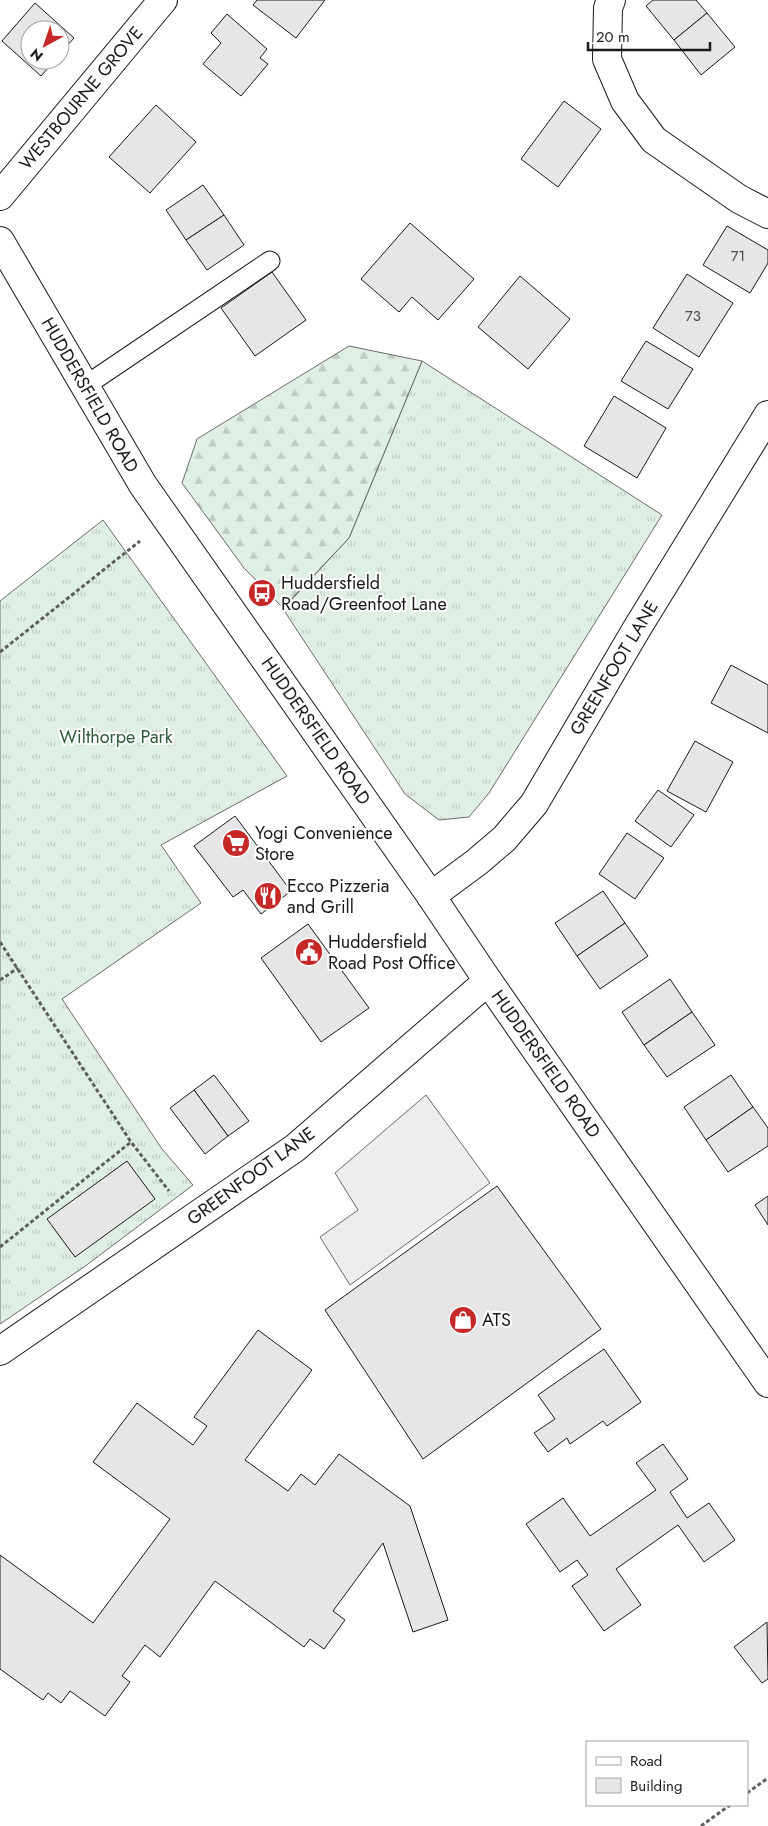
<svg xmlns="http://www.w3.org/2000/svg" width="768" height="1826" viewBox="0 0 768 1826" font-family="Jost,sans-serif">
	<defs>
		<pattern id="grass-tufts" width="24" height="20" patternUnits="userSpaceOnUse" patternTransform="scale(1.25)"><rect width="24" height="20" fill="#e0efe3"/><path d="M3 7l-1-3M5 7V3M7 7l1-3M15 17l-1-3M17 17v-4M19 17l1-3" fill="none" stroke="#c0ccc2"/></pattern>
		<pattern id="forest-firs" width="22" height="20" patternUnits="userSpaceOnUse" patternTransform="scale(1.25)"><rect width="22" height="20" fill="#e0efe3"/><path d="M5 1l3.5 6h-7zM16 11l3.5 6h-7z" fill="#c0ccc2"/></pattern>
	</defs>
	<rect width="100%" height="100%" fill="#fff"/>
	<g fill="url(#grass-tufts)" stroke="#6a6a6a">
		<path d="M422 361 662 515 489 793 469 817 439 820 405 794 283 609 349 538Z"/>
		<path d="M103 520 287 776 161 845 201 903 62 999 162 1149 193 1185 84 1267 0 1324V601Z"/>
	</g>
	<path fill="url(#forest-firs)" stroke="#6a6a6a" d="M349 346 422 361 349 538 283 608 244 568 182 483 197 439Z"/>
	<path fill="#ededed" stroke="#6a6a6a" d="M426 1095 490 1183 350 1285 320 1237 358 1210 335 1173Z"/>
	<g fill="#e6e6e6" stroke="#1a1a1a">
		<path d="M257 0H325L296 38 253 5Z"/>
		<path d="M653 0H696L707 13 674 40 646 6Z"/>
		<path d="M35 3 74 38 60 54V30H30V60H55L41 76 2 41Z"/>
		<path d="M707 13 735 47 701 75 674 40Z"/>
		<path d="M227 14 267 49 260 58 268 64 241 96 203 64 221 43 211 33Z"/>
		<path d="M564 101 601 129 558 187 521 159Z"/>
		<path d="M156 105 196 142 150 193 109 157Z"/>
		<path d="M203 185 224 215 186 240 166 210Z"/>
		<path d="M224 215 244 245 207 270 186 240Z"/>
		<path d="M410 223 474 279 438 320 412 297 399 312 361 279Z"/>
		<path d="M727 226 768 250V263L750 293 703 265Z"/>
		<path d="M272 272 306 320 255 356 221 308Z"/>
		<path d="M687 274 733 303 699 357 653 328Z"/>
		<path d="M520 276 570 319 528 369 478 327Z"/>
		<path d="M646 341 693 369 668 409 621 381Z"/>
		<path d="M614 396 666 428 637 478 584 446Z"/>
		<path d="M731 665 768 685V733L711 703Z"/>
		<path d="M695 741 733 762 706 812 667 791Z"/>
		<path d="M658 790 694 815 671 847 635 821Z"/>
		<path d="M235 816 291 891 261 914 243 890 233 897 194 846Z"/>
		<path d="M627 833 664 858 635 899 599 874Z"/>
		<path d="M603 891 625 923 577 956 555 923Z"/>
		<path d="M625 923 648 956 600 989 577 956Z"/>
		<path d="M308 924 369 1008 321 1042 261 958Z"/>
		<path d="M670 979 692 1012 644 1045 622 1012Z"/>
		<path d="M692 1012 715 1045 667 1077 644 1045Z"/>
		<path d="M214 1075 249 1121 228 1136 194 1090Z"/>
		<path d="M731 1075 753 1107 706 1140 684 1107Z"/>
		<path d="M194 1090 228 1136 205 1154 170 1108Z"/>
		<path d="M753 1107 768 1128V1146L728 1172 706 1140Z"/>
		<path d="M127 1161 155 1199 75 1257 47 1219Z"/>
		<path d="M497 1186 601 1329 423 1459 325 1310Z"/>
		<path d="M768 1196V1225L755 1205Z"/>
		<path d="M258 1330 312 1370 245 1460 288 1491 301 1474 315 1485 339 1454 410 1506 448 1620 413 1632 383 1543 333 1611 345 1620 324 1649 310 1639 304 1647 215 1581 160 1657 145 1645 122 1676 130 1682 105 1716 70 1691 61 1703 48 1693 43 1700 0 1669V1555L93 1623 170 1519 93 1462 137 1403 193 1445 207 1426 194 1417Z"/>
		<path d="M604 1349 641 1402 607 1426 603 1421 570 1444 567 1438 548 1452 534 1433 555 1419 538 1395Z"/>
		<path d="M663 1444 688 1479 670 1492 687 1518 709 1503 735 1540 704 1562 678 1525 616 1569 641 1605 604 1631 572 1586 588 1575 577 1560 560 1572 526 1524 563 1498 590 1536 656 1490 636 1463Z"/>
		<path d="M767 1622 768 1679 762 1683 734 1647Z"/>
	</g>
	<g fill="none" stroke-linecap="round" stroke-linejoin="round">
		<defs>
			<path id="service" d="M85 386 270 261"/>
			<g id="minor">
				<path d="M611 0 608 8 607 59 625 101 654 140 739 199 768 214"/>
				<path d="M0 196 163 0"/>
				<path d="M0 1351 295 1148 488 981"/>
			</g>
			<path id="tertiary" d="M431 896 477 862 504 839 534 804 636 630 768 415"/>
			<path id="trunk" d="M0 241 143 485 431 896 488 981 768 1383"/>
		</defs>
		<use href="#service" stroke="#1a1a1a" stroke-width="21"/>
		<use href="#minor" stroke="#1a1a1a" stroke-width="30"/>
		<use href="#tertiary" stroke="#1a1a1a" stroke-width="30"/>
		<use href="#trunk" stroke="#1a1a1a" stroke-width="30"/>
		<g stroke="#5f5f5f" stroke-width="3" stroke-dasharray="4 2.5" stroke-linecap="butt">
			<path d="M0 652 140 541"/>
			<path d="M0 942 131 1142 169 1191"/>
			<path d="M0 980 18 968"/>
			<path d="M0 1247 131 1142"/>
			<path d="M747 1793 768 1778"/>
			<path d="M701 1826 730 1805"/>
		</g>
		<use href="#service" stroke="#fff" stroke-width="19"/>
		<use href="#minor" stroke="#fff" stroke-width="28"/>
		<use href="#tertiary" stroke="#fff" stroke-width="28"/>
		<use href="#trunk" stroke="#fff" stroke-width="28"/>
	</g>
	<defs>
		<symbol id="bus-disc" viewBox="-11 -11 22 22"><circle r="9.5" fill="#c62828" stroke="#fff"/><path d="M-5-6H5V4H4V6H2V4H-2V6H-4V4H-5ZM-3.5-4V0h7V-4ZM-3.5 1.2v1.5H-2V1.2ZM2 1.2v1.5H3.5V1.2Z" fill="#fff"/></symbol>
		<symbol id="supermarket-disc" viewBox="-11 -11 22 22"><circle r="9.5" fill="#c62828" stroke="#fff"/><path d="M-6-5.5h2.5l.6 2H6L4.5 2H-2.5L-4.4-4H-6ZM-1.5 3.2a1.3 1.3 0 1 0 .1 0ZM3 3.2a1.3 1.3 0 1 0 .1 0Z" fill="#fff"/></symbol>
		<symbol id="restaurant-disc" viewBox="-11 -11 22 22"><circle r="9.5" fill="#c62828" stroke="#fff"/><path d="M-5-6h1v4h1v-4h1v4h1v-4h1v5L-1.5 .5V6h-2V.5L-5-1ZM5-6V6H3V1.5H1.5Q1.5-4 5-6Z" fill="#fff"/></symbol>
		<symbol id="civic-disc" viewBox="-11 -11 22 22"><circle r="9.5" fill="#c62828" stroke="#fff"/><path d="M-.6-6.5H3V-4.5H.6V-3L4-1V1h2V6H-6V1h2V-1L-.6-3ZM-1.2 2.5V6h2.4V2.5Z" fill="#fff"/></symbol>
		<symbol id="shop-disc" viewBox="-11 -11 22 22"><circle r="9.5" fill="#c62828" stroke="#fff"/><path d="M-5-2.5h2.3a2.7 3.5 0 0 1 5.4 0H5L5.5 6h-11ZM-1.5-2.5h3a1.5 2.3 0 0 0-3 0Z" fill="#fff"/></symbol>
	</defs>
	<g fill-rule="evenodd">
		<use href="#bus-disc" x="246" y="577" width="32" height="32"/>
		<use href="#supermarket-disc" x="220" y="827" width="32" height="32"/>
		<use href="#restaurant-disc" x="252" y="880" width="32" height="32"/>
		<use href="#civic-disc" x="293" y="936" width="32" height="32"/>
		<use href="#shop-disc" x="447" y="1304" width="32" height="32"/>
	</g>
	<g text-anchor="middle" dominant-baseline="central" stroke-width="4" stroke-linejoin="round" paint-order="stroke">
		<g font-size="15" fill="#4d4d4d">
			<text x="738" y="256">71</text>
			<text x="693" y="316">73</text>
		</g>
		<g font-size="18" fill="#1a1a1a" stroke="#fff">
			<text transform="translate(81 98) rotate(-50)">WESTBOURNE GROVE</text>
			<text transform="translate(90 395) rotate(60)">HUDDERSFIELD ROAD</text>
			<text transform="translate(614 668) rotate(-59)">GREENFOOT LANE</text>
			<text transform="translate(316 731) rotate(55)">HUDDERSFIELD ROAD</text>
			<text transform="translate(546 1064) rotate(55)">HUDDERSFIELD ROAD</text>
			<text transform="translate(251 1176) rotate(-36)">GREENFOOT LANE</text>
		</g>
		<g font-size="18" fill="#1a1a1a" stroke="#fff" text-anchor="start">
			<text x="281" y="583">Huddersfield<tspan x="281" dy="21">Road/Greenfoot Lane</tspan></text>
			<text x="255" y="833">Yogi Convenience<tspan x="255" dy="21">Store</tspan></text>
			<text x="287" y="886">Ecco Pizzeria<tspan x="287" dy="21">and Grill</tspan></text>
			<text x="328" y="942">Huddersfield<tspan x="328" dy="21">Road Post Office</tspan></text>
			<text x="482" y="1320">ATS</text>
		</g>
		<g font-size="18" fill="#2b5a34" stroke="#fff">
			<text x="116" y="737">Wilthorpe Park</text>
		</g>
	</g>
	<rect x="586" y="1741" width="162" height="65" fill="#ffffff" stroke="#a3a3a3"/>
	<rect x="596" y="1757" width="25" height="8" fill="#ffffff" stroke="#a3a3a3"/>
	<text x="630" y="1766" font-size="15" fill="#1a1a1a">Road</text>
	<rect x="596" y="1778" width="25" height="15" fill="#e6e6e6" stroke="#a3a3a3"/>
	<text x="630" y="1791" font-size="15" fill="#1a1a1a">Building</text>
	<g transform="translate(45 45) rotate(220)"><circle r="24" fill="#ffffff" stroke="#a3a3a3"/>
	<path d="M0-4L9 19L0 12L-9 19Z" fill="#c62828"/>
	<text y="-8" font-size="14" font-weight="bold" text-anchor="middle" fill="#1a1a1a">N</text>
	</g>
	<path d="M588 42v8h122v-8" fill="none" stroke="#1a1a1a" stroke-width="2.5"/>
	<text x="596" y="42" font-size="15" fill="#1a1a1a" stroke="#ffffff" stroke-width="4" paint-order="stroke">20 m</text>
</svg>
